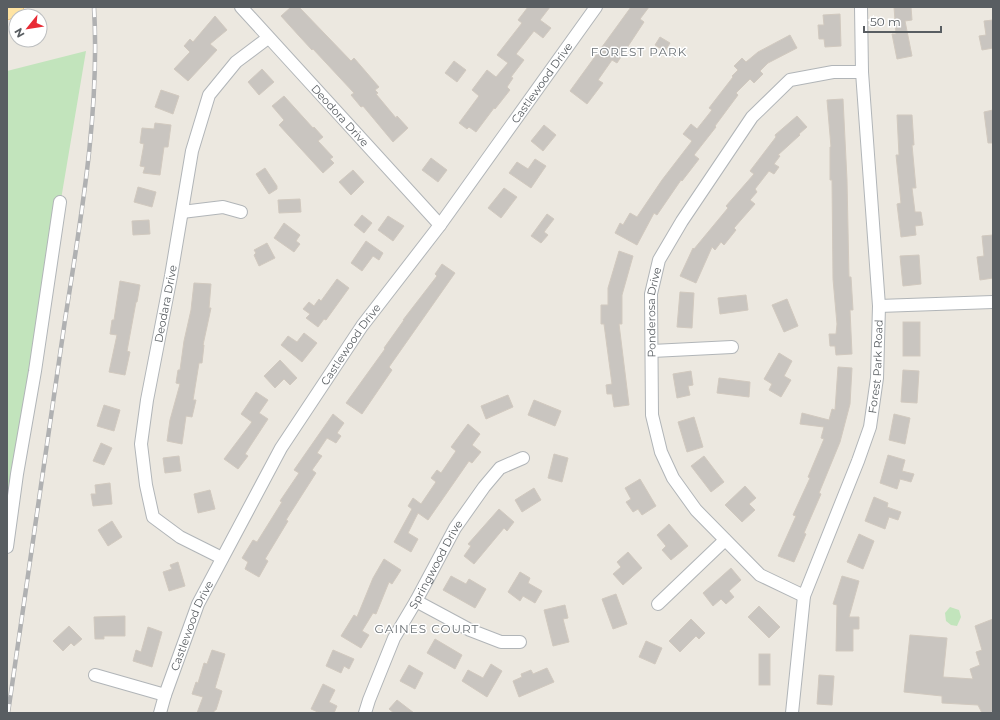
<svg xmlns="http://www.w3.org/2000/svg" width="1000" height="720" viewBox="0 0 1000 720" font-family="Montserrat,sans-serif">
	<rect width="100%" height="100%" fill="#ece8e0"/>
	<g fill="#c2e4bc">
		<path d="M86 51 55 235 7 560V71Z"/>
		<path d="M950 607 959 610 961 617 957 626 951 625 946 621 945 613Z"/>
	</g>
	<g fill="#c9c5c0" stroke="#d1c9bf">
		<path d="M291 7H299L351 61 354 58 379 87 375 90 378 93 376 94 396 118 397 116 408 128 393 142 363 106 361 107 351 95 354 93 313 49 312 50 300 37 281 16Z"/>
		<path d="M528 7H550L540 20 551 28 543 38 534 31 516 54 524 60 511 77 513 78 507 87 510 90 495 109 494 108 476 132 469 127 467 129 459 123 479 96 472 90 487 70 496 77 508 63 497 55 522 23 518 20Z"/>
		<path d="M631 7H649L640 19 644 22 617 63 612 60 598 80 603 83 587 104 570 91Z"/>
		<path d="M894 7H911L912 20 905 21 912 56 897 59 892 34H896Z"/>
		<path d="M840 14 841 46 825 47 824 39H819L818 25H824L823 15Z"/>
		<path d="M215 16 227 30 210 44 217 50 188 81 174 69 190 52 184 46 190 39 193 42Z"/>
		<path d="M993 20V48L982 50 979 36 986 35 984 21Z"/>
		<path d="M790 35 797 48 768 63 760 71 763 74 754 83 750 79 736 93 738 95 715 126 716 127 694 155 699 159 682 181 681 180 657 215 654 213 637 245 615 233 620 223 623 225 630 213 637 217 662 180 692 141 683 134 691 124 697 129 712 110 709 108 733 77 732 76 738 70 734 66 742 58 746 62 758 52Z"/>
		<path d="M660 37 670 43 665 51 655 45Z"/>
		<path d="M454 61 466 70 457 82 445 73Z"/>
		<path d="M262 69 274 82 259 95 248 82Z"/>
		<path d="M161 90 179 96 173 114 155 107Z"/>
		<path d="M284 96 313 128 314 127 323 137 318 141 333 157 330 159 334 163 323 173 279 125 284 120 272 106Z"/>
		<path d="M843 99 847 180 849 277H851L853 310H850L852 354 836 355 835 346H830L829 334H836L837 324 833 279 832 180H830V147H831L827 100Z"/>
		<path d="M993 110V143H988L984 112Z"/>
		<path d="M897 115H912L914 145H912L916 188H912L915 212H921L923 225 915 226 916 235 901 237 897 204 901 203 896 155H899Z"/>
		<path d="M797 116 807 127 799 134 800 135 778 155 780 156 774 164 779 167 774 174 769 171 755 189 757 192 750 200 755 204 734 228 736 230 724 245 721 242 715 250 712 247 696 283 680 276 693 248 694 249 728 208 726 206 754 174 750 171 776 137 775 135Z"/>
		<path d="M155 123 171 125 168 147H164L160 175 143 173 145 167 140 166 144 144 140 143 142 128 154 129Z"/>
		<path d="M544 125 556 135 543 151 531 141Z"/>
		<path d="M431 158 447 170 438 182 422 170Z"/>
		<path d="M535 159 546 166 531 188 509 173 517 162 528 169Z"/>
		<path d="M265 168 277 186V189L269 194 256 174Z"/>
		<path d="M353 170 364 182 351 195 339 182Z"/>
		<path d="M138 187 156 192 152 207 134 202Z"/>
		<path d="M504 188 517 197 501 218 488 208Z"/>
		<path d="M300 199 301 212 279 213 278 200Z"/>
		<path d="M547 214 554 219 544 232 548 235 541 243 531 236Z"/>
		<path d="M362 215 372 223 364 233 354 225Z"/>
		<path d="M388 216 404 226 393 241 378 230Z"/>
		<path d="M149 220 150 234 133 235 132 221Z"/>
		<path d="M284 223 300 235 296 241 300 244 294 252 274 238Z"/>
		<path d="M993 235V278L980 280 977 257 984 256 982 236Z"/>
		<path d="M366 241 383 253 379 260 373 256 362 271 351 263Z"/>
		<path d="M267 243 275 258 259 266 254 255 256 253 254 250Z"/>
		<path d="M619 251 633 256 622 295V324H619L629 405 614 407 612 394H607L606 385 612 384 604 324H601V305H608V288Z"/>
		<path d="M919 255 921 284 903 286 900 256Z"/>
		<path d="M442 264 455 273 389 367 392 370 362 414 346 403 385 349 384 348 404 320H403L437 276 435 274Z"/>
		<path d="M337 279 349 288 326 320 324 319 318 327 306 318 310 314 303 309 309 302 314 306 319 299 321 301Z"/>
		<path d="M120 281 140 285 137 302H136L127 351 130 352 125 375 109 372 117 335 110 334 112 320H114Z"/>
		<path d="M194 283 211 284 209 308H211L203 345H204L202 363H199L193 400H196L192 417 186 416 182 444 167 441 170 420 180 384 176 383 178 370H180L184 341 191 310Z"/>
		<path d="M680 292 694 293 692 328 677 327Z"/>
		<path d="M746 295 748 310 720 314 718 298Z"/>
		<path d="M787 299 798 326 784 332 772 305Z"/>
		<rect x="903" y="322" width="17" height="34"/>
		<path d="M304 333 317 343 302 362 281 345 288 336 297 342Z"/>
		<path d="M779 353 792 361 784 376 791 380 781 397 769 390 772 384 764 379Z"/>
		<path d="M280 360 297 378 290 385 284 379 275 388 264 376Z"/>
		<path d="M838 367 852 368 850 404 840 442 819 493 821 494 804 533 806 534 794 562 778 556 796 516 793 515 810 478 808 477 824 439 821 438 824 427 800 424 802 413 829 420 832 409 835 410Z"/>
		<path d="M903 370 919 371 917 403 901 402Z"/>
		<path d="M691 371 693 385 688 386 690 395 677 398 673 374Z"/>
		<path d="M719 378 750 382 749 397 717 393Z"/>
		<path d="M256 392 268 400 259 413 268 419 245 454 248 456 238 469 224 459 252 422 241 414Z"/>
		<path d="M508 395 513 407 486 419 481 406Z"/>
		<path d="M534 400 561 411 555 426 528 415Z"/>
		<path d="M104 405 120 410 114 431 97 426Z"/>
		<path d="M333 414 344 423 337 433 341 436 336 443 327 438 317 453 322 456 312 470 316 473 286 520 288 521 265 559 268 561 259 577 245 569 248 562 242 558 253 540 257 542 282 502 280 501 299 473 294 470Z"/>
		<path d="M894 414 910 418 905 444 889 440Z"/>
		<path d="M694 417 703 447 687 452 678 422Z"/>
		<path d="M468 424 480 434 472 445 481 452 472 463 469 461 428 520 418 513 408 533 418 539 411 552 394 542 412 509 408 506 413 498 421 504 436 482 431 478 437 470 441 473 456 451 451 447Z"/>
		<path d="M101 443 112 448 104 465 93 461Z"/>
		<path d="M554 454 568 458 562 482 548 478Z"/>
		<path d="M888 455 905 460 902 471 914 474 911 482 900 479 897 489 880 483Z"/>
		<path d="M179 456 181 471 165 473 163 458Z"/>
		<path d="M704 456 724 482 711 492 691 466Z"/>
		<path d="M640 479 656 506 642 515 638 509 633 512 626 502 631 499 625 488Z"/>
		<path d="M110 483 112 504 93 506 91 494H96L95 485Z"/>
		<path d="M745 486 756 498 749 504 755 510 742 522 725 505Z"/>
		<path d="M534 488 541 500 522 512 515 500Z"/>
		<path d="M210 490 215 509 198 513 194 494Z"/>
		<path d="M874 497 888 503 887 507 901 512 898 520 889 517 885 529 865 521Z"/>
		<path d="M499 509 514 522 507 531 504 528 474 564 464 556 471 546 468 544Z"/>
		<path d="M112 521 122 537 108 546 98 530Z"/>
		<path d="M669 524 688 546 671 560 662 550 666 546 657 535Z"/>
		<path d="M859 534 874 541 863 569 847 562Z"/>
		<path d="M628 552 642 568 623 585 613 574 621 567 617 562Z"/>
		<path d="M384 559 401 570 392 584 389 582 376 614 373 613 362 631 369 635 361 648 341 636 354 615 357 617 373 578Z"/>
		<path d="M178 562 185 586 169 591 163 572 172 569 170 565Z"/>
		<path d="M731 568 741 580 729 591 734 597 726 604 721 599 713 606 703 593Z"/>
		<path d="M520 572 530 578 528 583 542 591 535 603 523 596 520 601 508 592Z"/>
		<path d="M451 576 466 584 469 579 486 589 475 608 443 590Z"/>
		<path d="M842 576 859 581 849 617H859V629H853V651H836L837 605 833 604Z"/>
		<path d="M616 594 627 624 613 629 602 599Z"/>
		<path d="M565 605 568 618 563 619 569 642 553 646 544 610Z"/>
		<path d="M759 606 780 627 769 638 748 617Z"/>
		<path d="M125 616V636H104V639H95L94 617Z"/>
		<path d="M691 619 705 633 699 639 696 636 680 652 669 641Z"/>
		<path d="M993 619V713H982L978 705 942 703V696L904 692 910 635 947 638 943 677 973 679 970 669 980 665 976 652 982 650 975 626Z"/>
		<path d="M69 626 82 639 74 646 71 643 63 651 53 641Z"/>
		<path d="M148 627 162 632 152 667 133 661 136 650 141 652Z"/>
		<path d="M435 639 462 655 455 669 427 653Z"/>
		<path d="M646 641 662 648 655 664 639 657Z"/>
		<path d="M212 650 225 654 215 688 222 691 216 710H215L213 713H197L203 697 192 694 196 682 198 683 204 663 207 664Z"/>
		<path d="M333 650 354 659 349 669 344 666 341 673 326 666Z"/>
		<rect x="759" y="654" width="11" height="31"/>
		<path d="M491 664 502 671 487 697 462 681 468 670 483 678Z"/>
		<path d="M409 665 423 673 415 689 400 681Z"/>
		<path d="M547 668 554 682 519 697 513 681 522 677 521 674 531 670 533 674Z"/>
		<path d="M819 675 834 676 832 705 817 704Z"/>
		<path d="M323 684 335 690 329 702 337 706 334 713H320L311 709Z"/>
		<path d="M397 700 414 713H394L389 709Z"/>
	</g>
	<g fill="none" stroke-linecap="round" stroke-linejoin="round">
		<defs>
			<g id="minor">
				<path id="s1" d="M241 7 440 225"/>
				<path d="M182 212 223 207 241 212"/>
				<path d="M879 306 993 302"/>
				<path d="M652 351 732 347"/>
				<path d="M7 547 17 474 35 371 60 202"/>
				<path id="s2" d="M222 558 180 537 153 517 146 485 141 444 147 400 171 276 192 151 209 95 236 62 268 38"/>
				<path id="s3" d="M804 596 760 575 696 510 673 478 661 452 652 415 651 294 659 260 682 221 752 117 790 80 833 72H862"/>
				<path d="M416 601 470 630 501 642H520"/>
				<path d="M658 604 725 540"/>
				<path d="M95 675 165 695"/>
				<path id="s4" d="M160 713 165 695 198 604 281 448 362 326 440 225 596 7"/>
				<path id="s5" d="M365 713 369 700 394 638 416 601 455 528 484 487 500 468 523 458"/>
				<path id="s6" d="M792 713 804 596 858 461 870 427 877 378 879 306 862 72 861 7"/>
			</g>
			<path id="major" d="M7 12 16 7"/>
		</defs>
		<use href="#minor" stroke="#b1b5b8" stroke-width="14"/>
		<use href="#major" stroke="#f0b155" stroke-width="16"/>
		<use href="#minor" stroke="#fff" stroke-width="12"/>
		<use href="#major" stroke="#ffe4a3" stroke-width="15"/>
		<defs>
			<path id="rail" d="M8 713C27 582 46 451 65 320 81 217 100 112 94 7"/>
		</defs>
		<use href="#rail" stroke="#b0b1b2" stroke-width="4.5"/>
		<use href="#rail" stroke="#fff" stroke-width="3" stroke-dasharray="9" stroke-linecap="butt"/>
	</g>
	<g text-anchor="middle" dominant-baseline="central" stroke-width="3" stroke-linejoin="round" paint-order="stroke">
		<g font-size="11" fill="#595e62" stroke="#fff">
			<text stroke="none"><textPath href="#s4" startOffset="741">Castlewood Drive</textPath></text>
			<text stroke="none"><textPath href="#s1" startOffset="147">Deodora Drive</textPath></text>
			<text stroke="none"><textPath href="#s2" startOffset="297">Deodara Drive</textPath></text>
			<text stroke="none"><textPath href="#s3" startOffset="349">Ponderosa Drive</textPath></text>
			<text stroke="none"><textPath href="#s4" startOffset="417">Castlewood Drive</textPath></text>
			<text stroke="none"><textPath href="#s6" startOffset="360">Forest Park Road</textPath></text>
			<text stroke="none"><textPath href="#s5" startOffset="165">Springwood Drive</textPath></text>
			<text stroke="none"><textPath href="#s4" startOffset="93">Castlewood Drive</textPath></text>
		</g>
		<g font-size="12" letter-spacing="1" fill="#6a7074" stroke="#fff">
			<text x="639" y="51">FOREST PARK</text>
			<text x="427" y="628">GAINES COURT</text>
		</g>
	</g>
	<rect width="1000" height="720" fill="none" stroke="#595e62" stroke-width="16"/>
	<g transform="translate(28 28) rotate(240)"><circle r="19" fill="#ffffff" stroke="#bdbfc0"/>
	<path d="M0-3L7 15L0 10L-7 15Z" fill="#e82b35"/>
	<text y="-6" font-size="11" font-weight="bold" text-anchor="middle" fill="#595e62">N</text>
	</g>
	<path d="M864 26v6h77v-6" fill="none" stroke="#595e62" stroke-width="2"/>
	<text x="870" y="26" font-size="12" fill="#595e62" stroke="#ffffff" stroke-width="3" paint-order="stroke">50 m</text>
</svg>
